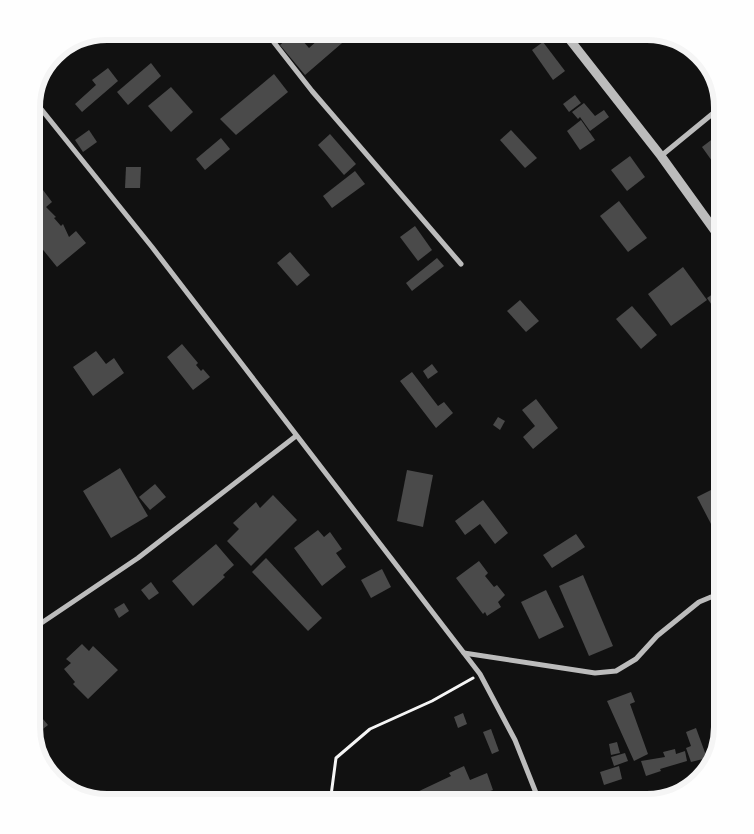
<svg xmlns="http://www.w3.org/2000/svg" width="754" height="834" viewBox="0 0 754 834" font-family="Commissioner,sans-serif">
	<rect width="100%" height="100%" fill="#111"/>
	<g fill="#4a4a4a">
		<path d="M328 31H356L305 75 280 45 295 32 309 48Z"/>
		<path d="M399 31H421L422 32 410 43Z"/>
		<path d="M543 42 565 71 553 80 532 50Z"/>
		<path d="M151 63 161 76 128 105 117 92Z"/>
		<path d="M108 68 118 81 82 112 75 104 96 85 92 80Z"/>
		<path d="M274 74 288 92 236 135 220 119Z"/>
		<path d="M171 87 193 112 171 132 148 106Z"/>
		<path d="M575 95 581 103 569 112 563 104Z"/>
		<path d="M584 103 595 116 604 110 609 117 590 131 580 117 578 119 572 112Z"/>
		<path d="M581 120 595 140 580 150 567 131Z"/>
		<path d="M89 130 97 142 83 152 75 140Z"/>
		<path d="M511 130 537 158 525 168 500 140Z"/>
		<path d="M723 131V163L717 168 702 147Z"/>
		<path d="M330 134 356 164 344 175 318 145Z"/>
		<path d="M221 138 230 149 205 170 196 159Z"/>
		<path d="M630 156 645 177 627 191 611 170Z"/>
		<path d="M126 167H141L140 188H125Z"/>
		<path d="M355 171 365 184 332 208 323 196Z"/>
		<path d="M43 190 52 202 46 207 56 217 54 218 61 226 63 224 69 237 76 231 86 243 57 267 31 235V199Z"/>
		<path d="M619 201 647 238 628 252 600 216Z"/>
		<path d="M415 226 432 250 418 261 400 237Z"/>
		<path d="M290 252 310 275 297 286 277 263Z"/>
		<path d="M437 258 444 266 412 291 406 283Z"/>
		<path d="M683 267 707 300 671 326 648 294Z"/>
		<path d="M723 287V301L714 308 707 298Z"/>
		<path d="M520 300 539 321 526 332 507 311Z"/>
		<path d="M632 306 657 335 641 349 616 319Z"/>
		<path d="M723 307V322L719 324 712 314Z"/>
		<path d="M182 344 198 363 196 365 201 371 203 369 210 377 193 390 167 357Z"/>
		<path d="M96 351 106 364 114 358 124 373 93 396 73 367Z"/>
		<path d="M432 364 438 372 428 379 423 371Z"/>
		<path d="M412 372 438 406 444 402 453 413 436 428 400 381Z"/>
		<path d="M536 399 558 428 533 449 523 437 535 426 522 410Z"/>
		<path d="M498 417 505 421 500 430 493 425Z"/>
		<path d="M723 441V460L719 462 711 449Z"/>
		<path d="M120 468 148 516 111 538 83 491Z"/>
		<path d="M407 470 433 475 423 527 397 521Z"/>
		<path d="M155 484 166 497 150 510 139 497Z"/>
		<path d="M715 488 723 502V547L697 497Z"/>
		<path d="M273 495 297 520 251 566 227 541 239 529 233 523 256 502 260 508Z"/>
		<path d="M483 500 508 533 495 544 480 524 465 535 455 521Z"/>
		<path d="M318 530 324 537 330 532 342 549 336 553 346 567 322 586 294 548Z"/>
		<path d="M576 534 585 547 552 568 543 555Z"/>
		<path d="M216 544 234 565 223 575 225 577 193 606 172 581Z"/>
		<path d="M31 558 36 566 32 568 41 583 31 589Z"/>
		<path d="M266 558 322 618 308 631 252 572Z"/>
		<path d="M479 561 488 573 485 576 494 587 497 585 505 595 498 602 501 607 487 616 485 612 483 614 456 578Z"/>
		<path d="M382 569 391 587 371 598 361 580Z"/>
		<path d="M583 575 613 646 589 656 559 586Z"/>
		<path d="M151 582 159 593 149 600 141 590Z"/>
		<path d="M546 590 564 627 539 639 521 602Z"/>
		<path d="M124 603 129 611 119 618 114 609Z"/>
		<path d="M82 644 89 651 93 646 118 670 88 699 73 684 75 682 64 669 71 663 66 659Z"/>
		<path d="M631 692 635 702 630 704 648 754 634 761 607 701Z"/>
		<path d="M31 705 48 725 34 736 31 727Z"/>
		<path d="M463 713 467 724 458 728 454 717Z"/>
		<path d="M696 728 707 758 691 762 686 748 691 746 686 732Z"/>
		<path d="M491 729 499 751 492 754 483 732Z"/>
		<path d="M617 742 620 753 611 755 609 744Z"/>
		<path d="M675 749 676 754 685 751 687 761 660 769 661 771 646 776 641 761 665 757 663 752Z"/>
		<path d="M625 753 628 761 614 766 611 757Z"/>
		<path d="M464 766 470 780 487 773 493 790 482 794 486 802 419 803 415 793 451 776 449 773Z"/>
		<path d="M619 766 622 779 604 785 600 772Z"/>
	</g>
	<g fill="none" stroke-linecap="round" stroke-linejoin="round">
		<path stroke="#f5f5f5" stroke-width="3" d="M330 803 336 758 370 729 432 701 473 678"/>
		<g stroke="#bcbcbc" stroke-width="5">
			<path d="M265 31 312 91 461 264"/>
			<path d="M33 99 152 247 480 674 515 740 540 803"/>
			<path d="M31 119 41 110"/>
			<path d="M661 156 722 106"/>
			<path d="M31 630 138 558 296 436"/>
			<path d="M464 653 595 673 616 671 636 659 657 636 699 602 711 597 723 598"/>
		</g>
		<path stroke="#bcbcbc" stroke-width="9" d="M563 31 661 156 723 242"/>
	</g>
	<path d="M0 0H754V834H0ZM107 40H647A67 67 0 0 1 714 107V727A67 67 0 0 1 647 794H107A67 67 0 0 1 40 727V107A67 67 0 0 1 107 40Z" fill="#fefefe" fill-rule="evenodd"/>
	<path fill="none" stroke="#f5f5f5" stroke-width="6" d="M107 40H647A67 67 0 0 1 714 107V727A67 67 0 0 1 647 794H107A67 67 0 0 1 40 727V107A67 67 0 0 1 107 40Z"/>
</svg>
